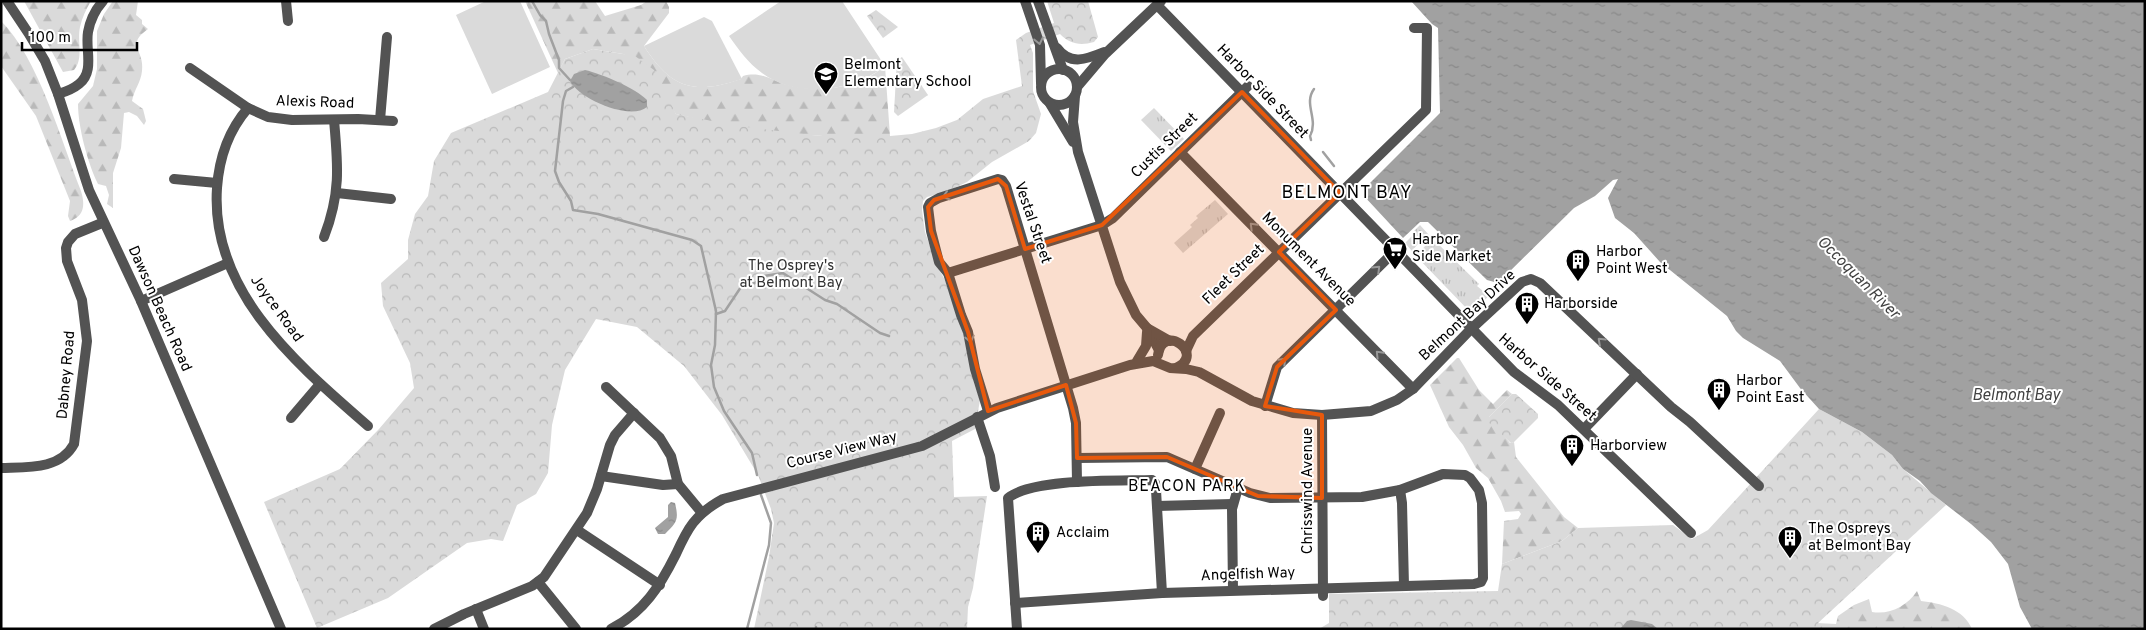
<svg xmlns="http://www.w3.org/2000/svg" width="2146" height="630" viewBox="0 0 2146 630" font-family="Overpass,sans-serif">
	<defs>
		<pattern id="grass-tufts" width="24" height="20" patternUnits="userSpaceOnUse" patternTransform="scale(1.25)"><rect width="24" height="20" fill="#dadada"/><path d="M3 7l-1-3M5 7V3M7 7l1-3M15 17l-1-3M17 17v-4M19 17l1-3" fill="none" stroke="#b9b9b9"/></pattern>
		<pattern id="forest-firs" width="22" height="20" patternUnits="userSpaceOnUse" patternTransform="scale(1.25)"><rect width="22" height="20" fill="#dadada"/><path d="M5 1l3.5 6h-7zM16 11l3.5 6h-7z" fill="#b9b9b9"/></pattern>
		<pattern id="park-crowns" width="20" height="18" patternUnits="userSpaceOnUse" patternTransform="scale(1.25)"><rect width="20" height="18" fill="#dadada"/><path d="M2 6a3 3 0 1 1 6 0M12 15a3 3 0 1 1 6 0" fill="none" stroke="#b9b9b9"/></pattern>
		<pattern id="water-ripples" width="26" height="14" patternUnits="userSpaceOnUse" patternTransform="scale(1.25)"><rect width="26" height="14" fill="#a1a1a1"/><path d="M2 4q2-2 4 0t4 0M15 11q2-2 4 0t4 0" fill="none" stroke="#898989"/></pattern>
	</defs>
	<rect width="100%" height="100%" fill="#fff"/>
	<g fill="url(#grass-tufts)">
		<path d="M1154 108 1184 139 1171 151 1141 120Z"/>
		<path d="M1215 200 1228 214 1183 253 1174 243 1192 227 1190 225 1198 218 1196 216Z"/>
		<path d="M1420 225 1429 235 1424 239 1423 238 1412 251 1405 243 1415 233 1414 231Z"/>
		<path d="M1432 238 1479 284 1477 286 1483 291 1484 290 1490 295 1471 313 1415 255 1417 252 1419 253Z"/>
	</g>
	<g fill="url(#forest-firs)">
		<path d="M24 1H91C86 9 82 18 80 27 77 41 84 59 74 70L63 72Z"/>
		<path d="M113 1H138L136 15 142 20V24L148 29C125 45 145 50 142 71 141 82 134 90 132 101L143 109 146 121 144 125 137 116 129 112 124 113 121 148 113 173V208L107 204 109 195 106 186 98 184C88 164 78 127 78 104L93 86 97 69V31L104 14Z"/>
		<path d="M525 1H595L605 16 641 5 647 1H666L669 7V13L644 46C671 89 695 95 741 79L743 76C759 71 770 79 784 84 818 94 857 89 885 66L890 136C819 140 745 131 676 114L638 61 623 54 593 49 565 59 558 73Z"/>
		<path d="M1 21C38 57 62 143 81 191 85 204 85 216 70 221L68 216 70 201 36 116 1 66Z"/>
		<path d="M1457 358H1459L1479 390 1493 404 1507 390 1512 394 1489 417 1510 443 1514 442 1516 457 1564 517 1578 528 1562 541 1502 564 1504 521 1518 519 1521 514 1519 511 1505 512 1501 501 1488 478 1476 468 1463 445 1449 427 1430 385Z"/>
		<path d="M1917 591 1921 601C1940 603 1964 609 1972 629H1817V623L1836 624 1838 616 1854 605 1869 599 1872 612C1890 615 1907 606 1917 591Z"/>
	</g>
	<g fill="url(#park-crowns)">
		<path d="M1047 1H1088L1098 37 1094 42C1080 46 1070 44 1060 34L1030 45 1033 53V91L1041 114 1036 133 1029 141 992 162 967 182 946 192 927 197 923 201 922 210 925 232 937 266 945 280 966 340 974 383 980 400 975 429 952 441 954 497 987 496 973 588 968 607 967 629H754L769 557 774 523 771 509 758 475 722 415 684 366 637 327 596 319 565 370 552 425 548 473 536 494 517 505 503 541 491 539 467 543 388 598 317 628 264 502 340 469 379 429 414 388 410 363 383 306 381 283 408 259V240L415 214 428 196 434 161 451 133 548 92 565 59 593 49 635 56 654 70 676 114 738 126 820 136H890L912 134 936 128 957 120 983 99 1022 86 1016 40 1026 33 1054 23Z"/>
		<path d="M876 10 898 27 883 38 867 16Z"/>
		<path d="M902 57 928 95 898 116 894 112 897 60Z"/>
		<path d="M1512 394H1516L1538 414V418L1514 442 1511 443 1489 423V417Z"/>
		<path d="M1819 409 1862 432 1892 455 1903 469 1946 505 1818 623 1817 629H1319L1329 623V594L1498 591 1502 564 1562 541 1578 528 1673 525 1692 539 1708 530Z"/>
	</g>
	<g fill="#dadada">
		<path d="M486 1H520L550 67 492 94 456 15Z"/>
		<path d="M781 1H842L885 66C853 92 797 99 762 73 748 63 739 50 729 36Z"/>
		<path d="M704 17 712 21 742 79C694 95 671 89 644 46Z"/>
	</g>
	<g fill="url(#water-ripples)">
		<path d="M1411 1H2145V629H2032L2020 607 2008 564 1991 542 1971 524 1931 493 1920 481 1903 469 1892 455 1862 432 1819 409 1800 388 1780 361 1743 338 1736 331 1727 316 1660 262 1634 233 1615 218 1608 198 1618 179 1613 180 1595 196 1574 208 1498 283 1487 280 1428 222H1420L1403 238 1363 195 1366 187 1440 113 1438 28 1432 24Z"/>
		<path d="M585 70C602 74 635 88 647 100V107C630 121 579 99 570 81L574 74Z"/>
		<path d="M671 502 675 503C679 520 677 522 665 534H658L655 528 668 517V505Z"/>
		<path d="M1631 620 1652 624 1658 629H1620L1627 621Z"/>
	</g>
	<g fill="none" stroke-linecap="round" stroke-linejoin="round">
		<g stroke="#a1a1a1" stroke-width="2.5">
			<path d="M532 1 540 15 546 21 549 34 559 60V68L570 80"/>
			<path d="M573 87 566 91 563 101 555 171 559 182 571 201 573 210 598 214 692 240 701 246 716 311 715 345 711 365 714 387 724 411 752 453 757 475"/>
			<path d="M1311 140 1310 136C1319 119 1303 104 1314 89"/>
			<path d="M1323 152 1334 166"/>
			<path d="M716 314 725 311 741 287 755 283 764 276 783 273 825 300 837 304 880 333 889 336"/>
			<path d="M816 627V629"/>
			<path d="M747 629 769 545 771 523 761 495"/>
		</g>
		<g stroke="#535353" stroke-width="10">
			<path d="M7 1 29 34 45 61 58 94 89 190 141 301 281 629"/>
			<path d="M286 1 288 21"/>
			<path d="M1025 1 1040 45 1041 83"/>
			<path d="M1038 1 1063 70"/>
			<path d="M1157 5 1514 372 1558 405 1691 533"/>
			<path d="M1057 48C1070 66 1087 59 1104 52"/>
			<path d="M190 68 248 108 268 117 292 120 358 119 393 121"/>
			<circle cx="1059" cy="87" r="18"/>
			<path d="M1077 87 1105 54 1161 1"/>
			<path d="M58 94C65 92 73 89 79 84 95 71 85 50 88 32 90 21 95 10 103 1"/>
			<path d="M1075 96 1073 122 1078 152 1120 282 1136 315 1147 328 1159 350"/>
			<path d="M1049 102 1073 142"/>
			<path d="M248 108C229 130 219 159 217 188 210 292 297 364 368 426"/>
			<path d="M380 120 387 37"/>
			<path d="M1180 152 1413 389"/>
			<path d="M174 179 217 183"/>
			<path d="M337 193 391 199"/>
			<path d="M324 237C341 193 338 165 334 120"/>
			<path d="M948 273 1102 225 1113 218 1248 86"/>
			<path d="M141 301 228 263"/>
			<path d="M1147 328 1170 341"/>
			<path d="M1186 351 1193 336 1426 110 1427 28H1414"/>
			<path d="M1158 355C1162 322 1207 354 1176 368"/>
			<path d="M1137 361 1146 346 1147 332"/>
			<path d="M606 387 660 438 671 456 678 484 702 513"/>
			<path d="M1265 406 1277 367 1395 251"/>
			<path d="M988 411 975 369 968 332 961 315 948 273 939 262 931 231 928 207 930 203 939 198 998 179 1002 180 1006 186 1073 408 1076 423 1077 482"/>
			<path d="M1322 415 1323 596"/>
			<path d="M977 417 990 456 995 487"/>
			<path d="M291 418 320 384"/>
			<path d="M1584 429 1637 374"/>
			<path d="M1 468C27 467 60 470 74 444L87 341 82 300 67 261 66 248 68 242 75 234 102 223"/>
			<path d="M1195 469 1220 413"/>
			<path d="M601 476 663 485 678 484"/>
			<path d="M1400 490 1402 503 1404 586"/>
			<path d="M1157 506 1232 504"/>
			<path d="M577 530 660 585"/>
			<path d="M538 582 576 629"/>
			<path d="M1233 590 1232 509 1238 488"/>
			<path d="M1015 603 1162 593 1474 584 1481 582 1483 578 1482 503 1479 490 1470 478 1465 475 1443 474 1400 490 1362 497 1270 498 1250 493 1167 457 1077 458"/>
			<path d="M476 609 484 629"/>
			<path d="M434 629 464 614 532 586 544 577 587 513 597 489 610 445 615 435 634 413"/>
			<path d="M611 629C644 612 660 586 676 554 681 543 686 532 693 523 701 513 712 505 723 499L922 446 997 408 1130 365 1153 361 1170 368 1186 369 1199 372 1252 401 1293 413 1322 415 1371 411 1397 400 1413 389 1471 329 1522 282 1531 279 1540 283 1671 407 1690 422 1759 486"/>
			<path d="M1017 629 1008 498C1032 478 1119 481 1152 480L1155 483 1156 490 1162 593"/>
		</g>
	</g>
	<defs><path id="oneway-chevron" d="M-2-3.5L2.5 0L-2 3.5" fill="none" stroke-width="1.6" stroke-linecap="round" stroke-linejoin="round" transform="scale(1.25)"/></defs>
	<g stroke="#989898">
		<use href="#oneway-chevron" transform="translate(1039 41) rotate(78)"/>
		<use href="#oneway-chevron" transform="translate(946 196) rotate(162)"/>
		<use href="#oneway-chevron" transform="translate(1253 226) rotate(-135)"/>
		<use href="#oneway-chevron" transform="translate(1377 269) rotate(-44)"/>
		<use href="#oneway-chevron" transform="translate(970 339) rotate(78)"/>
		<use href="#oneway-chevron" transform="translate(1601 341) rotate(-137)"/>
		<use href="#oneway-chevron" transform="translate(1379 354) rotate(-134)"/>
		<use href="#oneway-chevron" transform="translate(1283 361) rotate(-45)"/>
	</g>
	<path fill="#e8590c" fill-opacity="0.2" stroke="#e8590c" stroke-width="4" stroke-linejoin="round" d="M1242 92 1340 193 1279 252 1336 310 1277 367 1265 406 1322 415V498L1258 496 1167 457 1077 458 1076 423 1066 385 988 411 968 332 931 231 928 207 934 200 998 179 1006 186 1025 249 1102 225Z"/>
	<defs>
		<symbol id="school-pin" viewBox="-11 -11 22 30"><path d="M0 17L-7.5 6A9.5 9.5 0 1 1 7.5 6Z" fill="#000" stroke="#fff"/><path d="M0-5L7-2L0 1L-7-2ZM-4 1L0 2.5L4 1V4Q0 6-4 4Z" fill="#fff"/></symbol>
		<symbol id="supermarket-pin" viewBox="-11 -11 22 30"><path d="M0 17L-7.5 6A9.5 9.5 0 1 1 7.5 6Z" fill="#000" stroke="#fff"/><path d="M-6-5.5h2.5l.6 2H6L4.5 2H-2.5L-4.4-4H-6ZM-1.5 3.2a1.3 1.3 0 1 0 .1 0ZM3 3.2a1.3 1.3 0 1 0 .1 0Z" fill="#fff"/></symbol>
		<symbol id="building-pin" viewBox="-11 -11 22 30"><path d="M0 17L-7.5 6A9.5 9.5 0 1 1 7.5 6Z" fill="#000" stroke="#fff"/><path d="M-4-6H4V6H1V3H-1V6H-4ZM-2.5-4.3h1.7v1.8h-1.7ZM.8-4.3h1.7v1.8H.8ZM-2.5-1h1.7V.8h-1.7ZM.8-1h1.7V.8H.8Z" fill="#fff"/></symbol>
	</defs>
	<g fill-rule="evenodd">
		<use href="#school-pin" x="812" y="60" width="28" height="38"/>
		<use href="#supermarket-pin" x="1381" y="235" width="28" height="38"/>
		<use href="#building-pin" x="1564" y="247" width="28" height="38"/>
		<use href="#building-pin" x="1513" y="290" width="28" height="38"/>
		<use href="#building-pin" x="1705" y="376" width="28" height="38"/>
		<use href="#building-pin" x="1558" y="432" width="28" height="38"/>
		<use href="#building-pin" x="1024" y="519" width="28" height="38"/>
		<use href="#building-pin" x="1776" y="524" width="28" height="38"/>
	</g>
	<g text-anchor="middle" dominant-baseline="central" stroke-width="4" stroke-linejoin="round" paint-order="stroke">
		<g font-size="15" fill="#000" stroke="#fff" text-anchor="start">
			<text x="844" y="65">Belmont<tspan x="844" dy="17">Elementary School</tspan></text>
			<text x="1412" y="240">Harbor<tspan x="1412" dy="17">Side Market</tspan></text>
			<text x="1596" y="252">Harbor<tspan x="1596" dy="17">Point West</tspan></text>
			<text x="1544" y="304">Harborside</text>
			<text x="1736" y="381">Harbor<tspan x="1736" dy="17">Point East</tspan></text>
			<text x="1590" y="446">Harborview</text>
			<text x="1808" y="529">The Ospreys<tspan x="1808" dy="17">at Belmont Bay</tspan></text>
			<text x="1056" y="533">Acclaim</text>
		</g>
		<g font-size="15" fill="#000" stroke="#fff">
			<text transform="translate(1262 92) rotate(46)">Harbor Side Street</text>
			<text transform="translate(315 103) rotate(2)">Alexis Road</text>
			<text transform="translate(1165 146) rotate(-44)">Custis Street</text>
			<text transform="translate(1032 223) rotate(71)">Vestal Street</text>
			<text transform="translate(1308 260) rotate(45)">Monument Avenue</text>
			<text transform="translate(1234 275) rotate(-44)">Fleet Street</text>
			<text transform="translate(159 309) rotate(66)">Dawson Beach Road</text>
			<text transform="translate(276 309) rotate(54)">Joyce Road</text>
			<text transform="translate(1468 316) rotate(-43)">Belmont Bay Drive</text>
			<text transform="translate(67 375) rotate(-85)">Dabney Road</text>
			<text transform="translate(1547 378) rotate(41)">Harbor Side Street</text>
			<text transform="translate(842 451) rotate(-14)">Course View Way</text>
			<text transform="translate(1308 491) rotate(-90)">Chrisswind Avenue</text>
			<text transform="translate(1248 575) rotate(-2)">Angelfish Way</text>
		</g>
		<g font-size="15" fill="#313131" stroke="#fff">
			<text x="791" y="266">The Osprey's<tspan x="791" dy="17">at Belmont Bay</tspan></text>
		</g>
		<g font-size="16" font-style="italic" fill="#424242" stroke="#fff">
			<text transform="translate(1858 278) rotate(45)">Occoquan River</text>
			<text x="2016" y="396">Belmont Bay</text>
		</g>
		<g font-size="16" letter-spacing="1" fill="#000" stroke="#fff">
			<text x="1187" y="487">BEACON PARK</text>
		</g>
		<g font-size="18" letter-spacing="1" fill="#000" stroke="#fff">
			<text x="1347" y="193">BELMONT BAY</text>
		</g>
	</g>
	<rect width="2146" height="630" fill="none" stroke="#000000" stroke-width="5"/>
	<path d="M22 42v8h115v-8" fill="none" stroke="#000000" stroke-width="2.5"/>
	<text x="30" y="42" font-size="15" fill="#000000" stroke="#ffffff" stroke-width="4" paint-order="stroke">100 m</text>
</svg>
